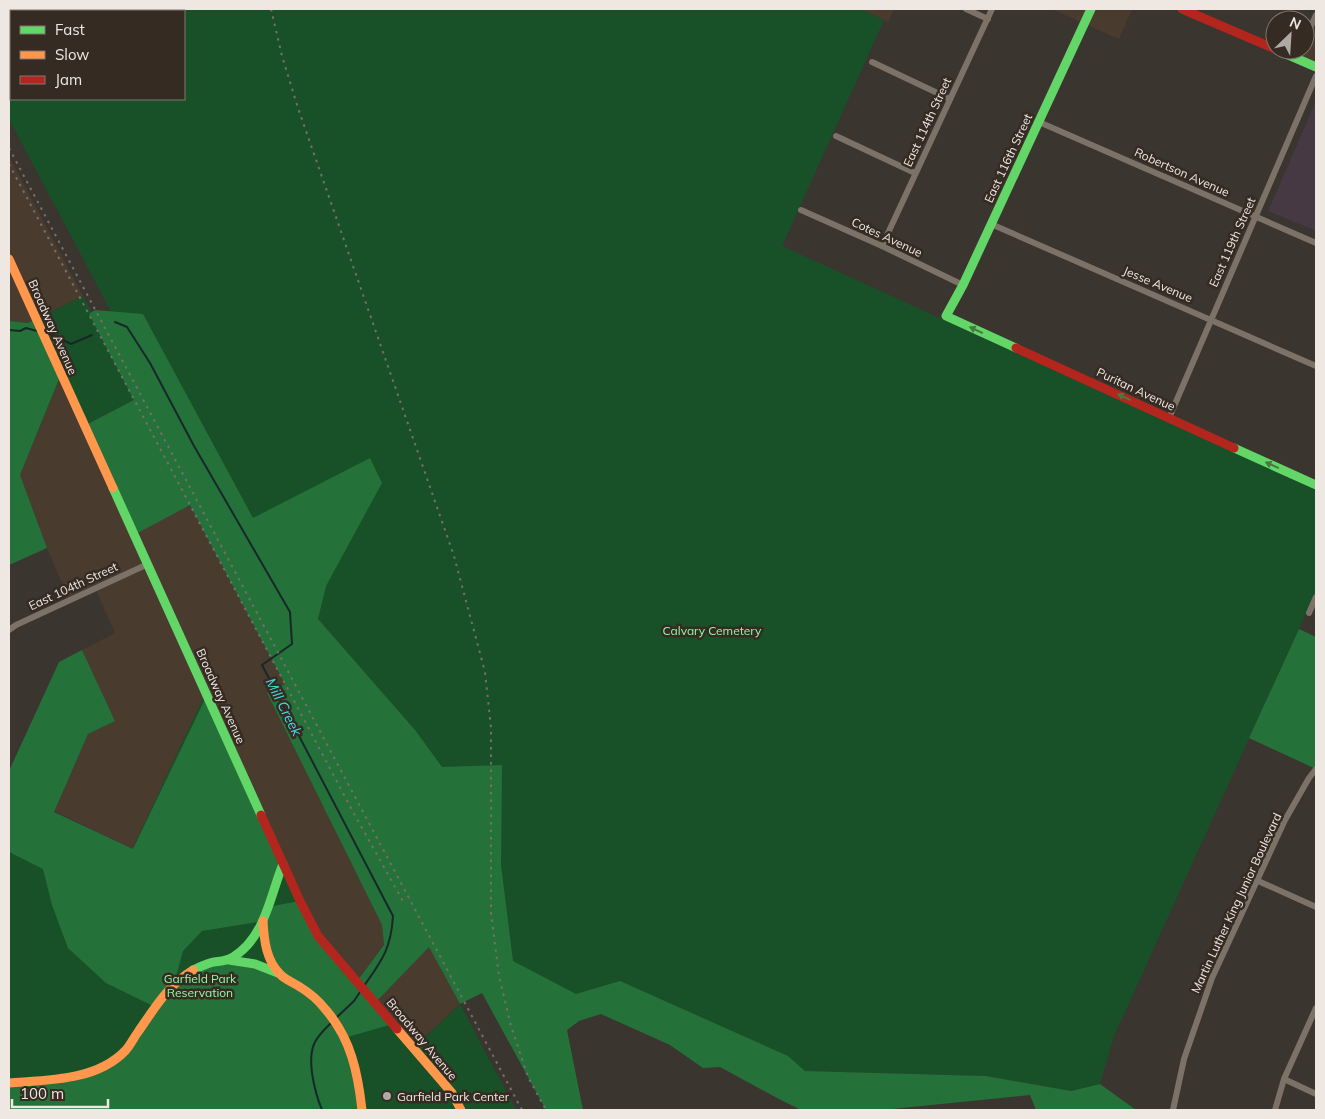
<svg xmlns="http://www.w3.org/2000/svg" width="1325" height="1119" viewBox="0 0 1325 1119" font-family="Mulish,sans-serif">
	<rect width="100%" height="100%" fill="#3b3530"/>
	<g fill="#4a3b2f">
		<path d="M860 9H894L888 22Z"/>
		<path d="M1052 9H1132L1119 39Z"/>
		<path d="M1316 15V67L1296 58 1300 50H1305V39Z"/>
		<path d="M9 156 83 296 28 323 9 321Z"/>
		<path d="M61 374 138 398 289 682 267 693 382 925 384 945 357 981 318 935 205 694 133 849 54 811 88 734 115 721 82 650 115 633 95 588 69 600 47 548 20 475Z"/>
		<path d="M429 946 460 1004 414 1047 375 1003Z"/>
	</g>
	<path fill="#463944" d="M1316 101V231L1268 211Z"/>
	<g fill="#185127" fill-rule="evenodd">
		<path d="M9 9H860L884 20 782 246 1316 490V591L1114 1036 1100 1084 1071 1091 986 1076 805 1071 623 997 482 993 259 591 9 119ZM11 11H184V99H11Z"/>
		<path d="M83 296 138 398 84 426 61 375 9 501V321L38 324 36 319Z"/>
		<path d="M205 694 311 927 415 1047 460 1004 516 1110H9V852L109 899Z"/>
	</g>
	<g fill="#25713a" fill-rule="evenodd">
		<path d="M95 310 143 314 253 518 370 458 382 483 326 586 318 619 415 730 442 767 502 765 501 865 513 961 576 994 620 981 788 1056 805 1071 986 1076 1071 1091 1100 1084 1136 1110H1036L1030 1095 882 1110H805L799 1109 777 1098 720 1067 703 1068 670 1045 601 1014 579 1021 567 1030 583 1110H546L482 993 460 1004 429 947 375 1003 393 1024 344 1038 362 1110H9V1083L78 1076 124 1051 155 1007 106 983 68 948 52 905 43 869 9 852V771L59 662 82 650 115 721 88 734 54 812 133 849 207 695 283 864 267 907 300 901 318 936 357 981 384 945 382 925 267 693 285 684 190 505 134 535 84 426 134 400 89 314ZM263 921 277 972 215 962 174 984 183 951 202 931Z"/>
		<path d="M36 319 61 374 20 475 47 548 9 565V321L28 323Z"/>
		<path d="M1299 629 1316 637V769L1249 738Z"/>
	</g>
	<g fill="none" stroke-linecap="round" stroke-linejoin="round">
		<g stroke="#182829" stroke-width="2">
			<path d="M115 322 127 327 150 363 194 446 290 612 292 644 262 665 393 916C391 949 382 960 364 986"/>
			<path d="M9 330 20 331 26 328 37 331"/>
			<path d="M46 333 55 336 71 344 92 335"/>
			<path d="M336 1018 354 1001 360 992"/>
			<path d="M322 1110C315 1093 306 1059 315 1042 319 1034 326 1028 333 1021"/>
		</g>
		<g stroke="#7c7268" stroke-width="6">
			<path d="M966 9 988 19"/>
			<path d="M1305 39 1316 15"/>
			<path d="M872 62 950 99"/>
			<path d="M1039 122 1316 243"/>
			<path d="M836 136 915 173"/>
			<path d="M801 210 882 246 963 285"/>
			<path d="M991 224 1316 366"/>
			<path d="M882 246 992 9"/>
			<path d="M1169 418 1316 76"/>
			<path d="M1309 613 1316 597"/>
			<path d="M9 630 16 625 148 564"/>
			<path d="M1256 880 1316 907"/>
			<path d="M1284 1079 1316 1094"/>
			<path d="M1173 1110 1184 1059 1212 978 1285 820 1309 778 1316 769"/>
			<path d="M1275 1110 1284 1079 1316 1008"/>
		</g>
		<g stroke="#63d668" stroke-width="9">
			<path d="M1277 50 1316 67"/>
			<path d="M1016 348 946 316 963 285 1091 9"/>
			<path d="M1234 448 1316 485"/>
			<path d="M113 488 261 815"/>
			<path d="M229 960 255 964 278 973"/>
			<path d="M193 970C200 967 207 963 214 962 221 961 227 961 233 957 265 938 270 896 283 864"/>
		</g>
		<g stroke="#ff974d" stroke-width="9">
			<path d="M9 259 113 488"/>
			<path d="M263 921C264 940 266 961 281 975 286 980 294 983 300 987 310 993 319 1001 326 1010 351 1039 358 1073 362 1110"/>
			<path d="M397 1029 452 1093 461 1110"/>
			<path d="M9 1083C47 1080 96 1081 125 1051 130 1046 133 1039 138 1032 154 1009 168 985 193 970"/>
		</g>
		<g stroke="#b3261e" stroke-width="9">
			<path d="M1182 9 1275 49"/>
			<path d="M1016 348 1234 448"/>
			<path d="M261 815 300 901 318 936 397 1029"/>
		</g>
		<g stroke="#766f68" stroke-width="2" stroke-dasharray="2.5 5" stroke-linecap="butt">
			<path d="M271 9 282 56 298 108 454 556 485 672 491 728V913L499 976 511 1026 528 1077 546 1110"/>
			<path d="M9 148 522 1110"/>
			<path d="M9 164 352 810 404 903"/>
		</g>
	</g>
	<defs><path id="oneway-solid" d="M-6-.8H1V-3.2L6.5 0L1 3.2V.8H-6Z" transform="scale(1.25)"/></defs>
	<g fill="#4a7842">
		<use href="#oneway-solid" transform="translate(976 330) rotate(-155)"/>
		<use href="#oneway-solid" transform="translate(1124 397) rotate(-155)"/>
		<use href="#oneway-solid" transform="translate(1272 465) rotate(-156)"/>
	</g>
	<circle fill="#afa9a4" stroke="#352b23" stroke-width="2" cx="387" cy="1096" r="5"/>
	<g text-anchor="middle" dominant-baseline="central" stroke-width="5" stroke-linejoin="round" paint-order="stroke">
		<g font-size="12" fill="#eee7e2" stroke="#352b23">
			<text transform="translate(927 122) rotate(-65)">East 114th Street</text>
			<text transform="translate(1008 158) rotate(-65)">East 116th Street</text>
			<text transform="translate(1182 172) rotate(24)">Robertson Avenue</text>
			<text transform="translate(887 237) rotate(25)">Cotes Avenue</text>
			<text transform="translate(1232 242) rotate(-66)">East 119th Street</text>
			<text transform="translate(1158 284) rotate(23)">Jesse Avenue</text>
			<text transform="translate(53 327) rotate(66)">Broadway Avenue</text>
			<text transform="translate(1136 389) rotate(25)">Puritan Avenue</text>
			<text transform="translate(73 586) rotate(-25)">East 104th Street</text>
			<text transform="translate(221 696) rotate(66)">Broadway Avenue</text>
			<text transform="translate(1236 903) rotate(-65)">Martin Luther King Junior Boulevard</text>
			<text transform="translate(422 1039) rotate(50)">Broadway Avenue</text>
		</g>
		<g font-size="12" fill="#8efba4" stroke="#352b23">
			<text x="712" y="630">Calvary Cemetery</text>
			<text x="200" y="978">Garfield Park<tspan x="200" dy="14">Reservation</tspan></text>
		</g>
		<g font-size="12" fill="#eee7e2" stroke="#352b23" text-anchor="start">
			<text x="397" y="1096">Garfield Park Center</text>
		</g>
		<g font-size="14" font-style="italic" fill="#42dde6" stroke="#352b23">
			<text transform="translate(284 707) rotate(63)">Mill Creek</text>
		</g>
	</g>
	<rect width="1325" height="1119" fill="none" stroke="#eee7e2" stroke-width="20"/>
	<rect x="10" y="10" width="175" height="90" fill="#352b23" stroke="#7f766f"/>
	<rect x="20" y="26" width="25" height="8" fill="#63d668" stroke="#7f766f"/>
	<text x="55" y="35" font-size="15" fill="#eee7e2">Fast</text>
	<rect x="20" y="51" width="25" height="8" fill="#ff974d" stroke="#7f766f"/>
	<text x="55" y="60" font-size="15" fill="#eee7e2">Slow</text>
	<rect x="20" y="76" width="25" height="8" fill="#b3261e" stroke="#7f766f"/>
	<text x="55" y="85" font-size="15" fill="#eee7e2">Jam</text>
	<g transform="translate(1290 35) rotate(25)"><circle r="24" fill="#352b23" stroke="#7f766f"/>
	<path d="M0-4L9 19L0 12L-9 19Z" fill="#afa9a4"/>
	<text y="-8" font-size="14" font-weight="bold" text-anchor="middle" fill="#eee7e2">N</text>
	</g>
	<path d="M12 1099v8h96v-8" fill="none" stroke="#eee7e2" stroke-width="2.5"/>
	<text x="20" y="1099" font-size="15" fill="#eee7e2" stroke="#352b23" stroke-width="4" paint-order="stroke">100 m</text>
</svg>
